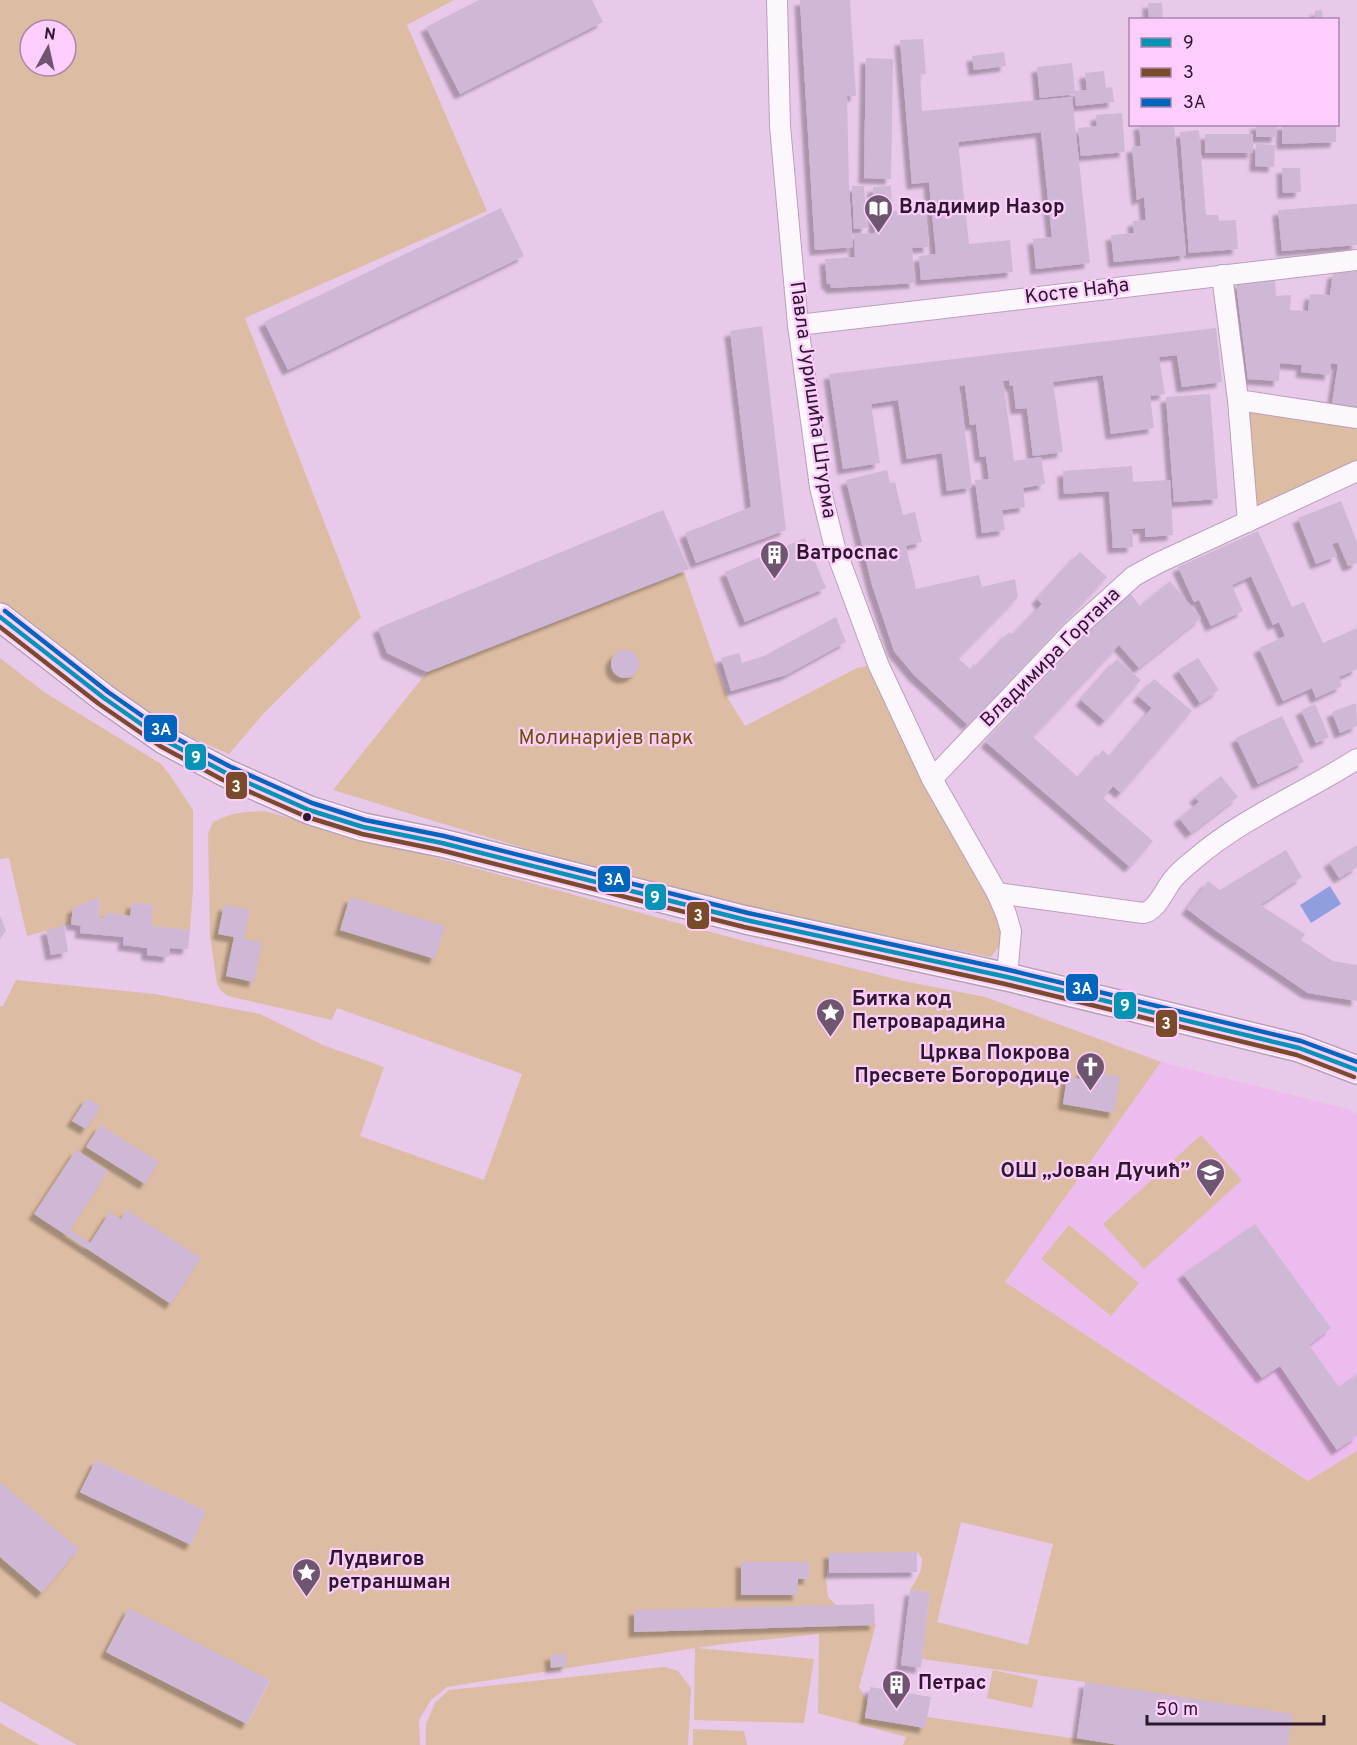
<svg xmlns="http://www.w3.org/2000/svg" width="1357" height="1745" viewBox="0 0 1357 1745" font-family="Overpass,sans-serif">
	<defs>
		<filter id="shadow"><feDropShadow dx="-5.5" dy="5.5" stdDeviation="1.5" flood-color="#0004"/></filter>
	</defs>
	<rect width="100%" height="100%" fill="#e9c9ea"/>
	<path fill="#edbcef" d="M1161 1062 1351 1110 1357 1115V1451L1309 1481 1005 1282Z"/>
	<g fill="#dcbca2" fill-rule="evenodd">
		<path d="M0 0H454L407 25 487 211 245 318 361 617 264 713 229 754 170 728 52 647 0 602ZM30 30H66V66H30Z"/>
		<path d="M1238 400 1357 418V471L1248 522Z"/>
		<path d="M684 572 727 697 745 726 857 668 878 664 1011 931 991 957C913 941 834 926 756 909 613 877 473 833 333 790L427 672Z"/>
		<path d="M0 658 44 692 161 764 172 778 193 810V889L190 930 151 926 152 905 132 903 130 916 106 913 105 918H98L100 898 73 908 71 924 27 936 9 858 0 859Z"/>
		<path d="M264 811 744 941 903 981 985 997 1161 1062 1005 1282 1308 1481 1357 1451V1745H1288L1085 1682 922 1659 930 1592 910 1590C917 1579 923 1570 922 1558L917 1552 829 1554 826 1580 828 1597 837 1606 859 1623 876 1624 859 1687 868 1702 865 1718 925 1728 927 1717 1119 1745H903L906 1737 818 1713 819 1634 723 1644 697 1648 814 1659 804 1723 694 1720 695 1648 447 1687 431 1700 419 1720 420 1745H77L0 1701V1557L42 1592 0 1482V1007L3 1006 16 980 155 994 260 1014 323 1045 384 1067 360 1136 484 1180 522 1074 337 1008 332 1020 228 996 221 991 217 984 210 936 208 834 213 822C232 812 243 812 264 811ZM96 1460 206 1511 191 1544 80 1493ZM961 1522 1053 1544 1028 1645 937 1622ZM741 1562H809V1579H798L741 1594ZM129 1609 270 1681 248 1723 107 1653Z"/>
		<path d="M1201 1135 1242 1180 1144 1269 1103 1224Z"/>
		<path d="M1069 1225 1139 1283 1111 1316 1041 1259Z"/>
		<path d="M664 1667 678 1671 691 1688 688 1745H426V1724L435 1703 449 1690Z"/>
		<path d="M993 1670 1038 1680 1032 1708 987 1698Z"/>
		<path d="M0 1723 39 1745H0Z"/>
		<path d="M693 1729 744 1731 747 1745H693Z"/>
	</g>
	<path fill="#8f9edf" d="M1330 886 1341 904 1311 923 1300 905Z"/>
	<g fill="#ceb8d5" filter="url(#shadow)">
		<path d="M479 0H592L603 22 460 94 426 27Z"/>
		<path d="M800 0H850L856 96H847L849 187 853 247 815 250Z"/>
		<path d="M1148 3H1162L1163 20H1149Z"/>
		<path d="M1322 10 1323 20H1315V11Z"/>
		<path d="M923 39 926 74H920L922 111 1072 97 1090 263 1036 269 1033 239 1052 237 1041 132 958 142 969 244 1010 240 1013 272 921 280 919 256 936 254 929 182 912 184 900 40Z"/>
		<path d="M1004 52 1006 66 974 70 972 56Z"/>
		<path d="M866 58 893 59 891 179 864 178Z"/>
		<path d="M1072 63 1075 91 1087 90 1085 73 1104 71 1106 88 1112 87 1114 102 1076 106 1075 94 1040 98 1037 67Z"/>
		<path d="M1122 113 1125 152 1081 156 1078 128 1097 126 1096 115Z"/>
		<path d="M1139 124H1174L1186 255 1114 262 1111 235 1134 233 1133 221 1146 220 1144 197 1137 200 1132 147 1141 146Z"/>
		<rect x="1256" y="124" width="21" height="13"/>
		<path d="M1282 124H1336V142L1282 144Z"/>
		<path d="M1199 130 1206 215H1218L1219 221 1236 220 1238 249 1189 253 1180 132Z"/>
		<rect x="1205" y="134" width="48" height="19"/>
		<path d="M1256 144 1275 145 1274 167 1255 166Z"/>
		<path d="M1282 168H1300L1301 192 1283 193Z"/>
		<path d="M852 186H864L867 228 854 229Z"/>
		<path d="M891 186 892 207 874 208 873 187Z"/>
		<path d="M1357 204V245L1282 251 1278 210Z"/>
		<path d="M501 208 524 256 288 370 264 322Z"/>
		<path d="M897 211V215L926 213 929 247 912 248 915 283 831 288 830 284H827L825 259 855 257 854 234 875 233 873 212Z"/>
		<path d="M1357 271V408L1332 404 1338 364 1331 363 1330 375 1301 372 1302 365 1280 363 1279 381 1248 379 1236 283 1275 279 1276 296 1291 295 1290 310 1308 311 1310 294 1330 295 1333 273Z"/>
		<path d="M762 326 786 530 696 563 685 533 751 507 730 331Z"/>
		<path d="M1216 328 1222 382 1182 387 1177 355 1159 357 1165 394 1150 396 1154 428 1111 434 1103 375 1053 382 1063 452 1033 456 1027 408 1016 409 1013 385 1010 386 1009 380 1003 381 1014 461 1041 457 1045 484 1023 488 1025 507 1002 510 1005 530 982 533 975 480 989 479 986 456 980 457 976 424 970 425 965 385 959 386 972 487 947 491 942 453 907 459 898 400 871 404 880 463 843 469 829 374Z"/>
		<path d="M1210 394 1218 499 1174 502 1166 397Z"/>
		<path d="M1132 466 1133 482 1170 480 1173 535 1145 537V528L1132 529 1133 547 1113 548 1109 491 1064 494 1063 471Z"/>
		<path d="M887 470 890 483 895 482 903 515 915 512 922 542 906 546 916 589 979 575 982 587 1015 579 1018 597 958 658 970 669 974 664 977 666 1009 632 1013 635 1042 604 1037 599 1080 552 1107 577 968 725 914 675 894 651 872 585 846 480Z"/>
		<path d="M1341 501 1357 542V563L1348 566 1338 542 1332 544 1337 556 1316 564 1298 518Z"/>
		<path d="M663 510 689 569 427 672 387 653 378 628Z"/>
		<path d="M1258 531 1292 607 1304 602 1323 643 1357 628V669L1339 677 1342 686 1316 698 1312 688 1283 701 1259 648 1285 636 1279 622 1273 625 1251 576 1232 585 1243 611 1211 626 1199 600 1194 602 1178 567Z"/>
		<path d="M805 538 826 588 745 622 725 572Z"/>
		<path d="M1170 581 1201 618 1139 668 1119 645 1033 737 1079 778 1103 750 1110 757 1152 708 1138 696 1154 679 1192 711 1121 793 1113 786 1103 798 1153 841 1130 867 986 742 1096 624 1114 609 1113 608 1130 593 1140 606Z"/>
		<path d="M836 617 846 642 786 675 731 691 721 658 739 653 742 663 764 656Z"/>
		<circle cx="625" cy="664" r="14"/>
		<path d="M1198 658 1219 690 1200 703 1178 670Z"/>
		<path d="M1117 659 1141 680 1105 721 1081 700Z"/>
		<path d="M1356 703 1357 726 1340 733 1332 712Z"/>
		<path d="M1315 704 1329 737 1316 743 1301 710Z"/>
		<path d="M1282 716 1304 762 1258 784 1236 738Z"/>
		<path d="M1221 776 1238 797 1191 833 1179 818 1199 802 1195 797Z"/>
		<path d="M1357 845V867L1339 878 1329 862Z"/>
		<path d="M1286 850 1302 877 1260 905 1305 934 1301 940 1333 961 1357 965V1001L1308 993 1215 930 1187 909 1208 881 1220 890Z"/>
		<path d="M100 897 98 918H105V913L130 916 132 903 153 905 151 926 190 930 188 949 170 948 169 957 147 955V948L123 945 124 937 80 933 81 926 71 924 73 908Z"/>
		<path d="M350 897 445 926 435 959 340 930Z"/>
		<path d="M224 905 250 910 244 939 262 943 254 982 226 976 234 937 218 934Z"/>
		<path d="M0 915 6 931 0 939Z"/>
		<path d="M64 926 68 952 51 955 46 930Z"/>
		<path d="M1082 1070 1120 1077 1114 1113 1063 1104 1067 1077 1081 1079Z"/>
		<path d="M87 1098 101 1107 86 1129 72 1121Z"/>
		<path d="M100 1125 159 1162 145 1184 86 1147Z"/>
		<path d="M76 1150 108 1171 70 1230 90 1243 110 1212 121 1219 127 1210 201 1258 171 1304 34 1214Z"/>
		<path d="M1255 1224 1331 1328 1309 1345 1339 1387 1357 1374V1436L1337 1450 1280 1366 1262 1378 1183 1274Z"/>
		<path d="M96 1460 206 1511 191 1545 80 1492Z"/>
		<path d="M0 1482 79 1549 42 1593 0 1557Z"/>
		<path d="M917 1552V1572L829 1573V1553Z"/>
		<path d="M741 1562H809V1579H798V1595H741Z"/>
		<path d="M910 1590 930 1592 921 1668 901 1665Z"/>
		<path d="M874 1604 875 1625 634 1632V1610Z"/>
		<path d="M129 1608 270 1680 247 1724 106 1652Z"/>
		<path d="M566 1654 567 1666 551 1668 550 1655Z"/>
		<path d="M1085 1682 1293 1714 1288 1745H1119L1077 1738Z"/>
		<path d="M870 1687 931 1697 925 1728 865 1718Z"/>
	</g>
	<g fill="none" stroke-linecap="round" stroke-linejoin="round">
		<defs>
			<g id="street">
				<path d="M777 0 780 126 798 325 820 487 835 548 878 664 932 779 997 893 1006 914 1011 931 1007 977"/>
				<path d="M1222 275 1238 400 1248 522"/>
				<path d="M798 325 1357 260"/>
				<path d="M1238 400 1357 418"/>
				<path d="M932 779 1073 631 1134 576 1158 563 1357 471"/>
				<path d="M997 893 1143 913C1158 911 1165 887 1175 877 1181 870 1189 864 1196 858 1244 817 1304 793 1357 759"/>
			</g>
			<path id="secondary" d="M0 617 104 698 164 740 226 773 309 810 363 827 442 843 746 920 1007 977 1299 1048 1357 1070"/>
		</defs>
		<use href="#street" stroke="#b9a0ba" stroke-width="22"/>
		<use href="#secondary" stroke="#b9a0ba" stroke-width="30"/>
		<use href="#street" stroke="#fcf7fc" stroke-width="20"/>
		<use href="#secondary" stroke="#fcf7fc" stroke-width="27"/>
		<defs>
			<path id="bus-1" d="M0 617 104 698 164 740 226 773 309 810 363 827 442 843 746 920 1007 977 1299 1048 1357 1070"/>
			<path id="bus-2" d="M0 627 99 704 160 746 223 780 307 817 362 834 440 850 744 927 1005 984 1297 1055 1354 1077"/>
			<path id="bus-3" d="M5 611 108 692 168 734 229 766 312 803 365 820 444 836 748 913 1009 970 1301 1041 1357 1062"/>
		</defs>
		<use href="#bus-1" stroke="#fdcdfe" stroke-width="9"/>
		<use href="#bus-2" stroke="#fdcdfe" stroke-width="9"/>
		<use href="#bus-3" stroke="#fdcdfe" stroke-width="9"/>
		<use href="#bus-1" stroke="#0793b6" stroke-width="4.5"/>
		<use href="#bus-2" stroke="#7a4b2a" stroke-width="4.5"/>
		<use href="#bus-3" stroke="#0065bd" stroke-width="4.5"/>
	</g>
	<defs>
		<symbol id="library-pin" viewBox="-11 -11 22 30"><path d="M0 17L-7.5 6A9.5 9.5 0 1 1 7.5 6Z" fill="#6f5670" stroke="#fdcdfe"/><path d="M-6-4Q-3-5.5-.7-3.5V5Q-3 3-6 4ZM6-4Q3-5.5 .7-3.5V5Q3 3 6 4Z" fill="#fff"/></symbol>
		<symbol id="building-pin" viewBox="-11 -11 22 30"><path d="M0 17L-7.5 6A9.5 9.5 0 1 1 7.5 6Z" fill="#6f5670" stroke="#fdcdfe"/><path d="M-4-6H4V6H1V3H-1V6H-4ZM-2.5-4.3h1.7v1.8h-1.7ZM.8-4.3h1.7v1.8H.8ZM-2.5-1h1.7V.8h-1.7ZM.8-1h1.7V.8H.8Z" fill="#fff"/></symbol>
		<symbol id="sight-pin" viewBox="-11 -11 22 30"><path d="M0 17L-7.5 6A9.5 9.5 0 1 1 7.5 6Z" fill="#6f5670" stroke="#fdcdfe"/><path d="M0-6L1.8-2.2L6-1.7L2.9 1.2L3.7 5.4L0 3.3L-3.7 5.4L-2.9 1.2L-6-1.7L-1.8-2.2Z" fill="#fff"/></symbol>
		<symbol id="church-pin" viewBox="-11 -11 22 30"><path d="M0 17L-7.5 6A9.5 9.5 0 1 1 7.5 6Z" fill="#6f5670" stroke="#fdcdfe"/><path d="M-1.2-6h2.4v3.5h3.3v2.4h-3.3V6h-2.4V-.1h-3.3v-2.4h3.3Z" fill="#fff"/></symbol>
		<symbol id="school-pin" viewBox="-11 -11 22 30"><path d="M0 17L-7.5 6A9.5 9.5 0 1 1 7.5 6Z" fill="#6f5670" stroke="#fdcdfe"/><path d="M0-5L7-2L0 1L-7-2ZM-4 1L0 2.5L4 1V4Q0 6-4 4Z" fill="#fff"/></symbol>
	</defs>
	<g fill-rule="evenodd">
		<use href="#library-pin" x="862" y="192" width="33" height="45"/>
		<use href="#building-pin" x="758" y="538" width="33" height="45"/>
		<use href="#sight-pin" x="814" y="996" width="33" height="45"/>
		<use href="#church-pin" x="1074" y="1050" width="33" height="45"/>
		<use href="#school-pin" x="1194" y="1156" width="33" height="45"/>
		<use href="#sight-pin" x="290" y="1556" width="33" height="45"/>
		<use href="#building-pin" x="880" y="1668" width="33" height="45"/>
	</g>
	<circle fill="#2d182e" stroke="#fdcdfe" stroke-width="2" cx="307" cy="817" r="5"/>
	<g text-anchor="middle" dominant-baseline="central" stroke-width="4.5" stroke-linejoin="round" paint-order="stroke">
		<g font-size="20" font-weight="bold" fill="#2d182e" stroke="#fdcdfe" text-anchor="start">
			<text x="899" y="208">Владимир Назор</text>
			<text x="796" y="554">Ватроспас</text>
			<text x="852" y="1000">Битка код<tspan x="852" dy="23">Петроварадина</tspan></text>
			<text x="1070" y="1054" text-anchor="end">Црква Покрова<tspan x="1070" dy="23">Пресвете Богородице</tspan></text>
			<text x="1190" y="1172" text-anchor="end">ОШ „Јован Дучић”</text>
			<text x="328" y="1560">Лудвигов<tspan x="328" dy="23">ретраншман</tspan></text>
			<text x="918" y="1684">Петрас</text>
		</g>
		<g font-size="20" fill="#2d182e" stroke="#fdcdfe">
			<text transform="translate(1077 292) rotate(-7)">Косте Нађа</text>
			<text transform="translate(812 400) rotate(82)">Павла Јуришића Штурма</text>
			<text transform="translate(1051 658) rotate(-45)">Владимира Гортана</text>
		</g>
		<g font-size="20" fill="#6d5100" stroke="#fdcdfe">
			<text x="606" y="739">Молинаријев парк</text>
		</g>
	</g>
	<g stroke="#fdcdfe" stroke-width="2">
		<rect x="143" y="714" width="35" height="29" rx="6" fill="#0065bd"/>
		<rect x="184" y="743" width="23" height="28" rx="6" fill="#0793b6"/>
		<rect x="225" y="771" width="23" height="29" rx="6" fill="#7a4b2a"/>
		<rect x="597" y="865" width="34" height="28" rx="6" fill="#0065bd"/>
		<rect x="644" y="883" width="23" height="28" rx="6" fill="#0793b6"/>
		<rect x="686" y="901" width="24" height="29" rx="6" fill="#7a4b2a"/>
		<rect x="1065" y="973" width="34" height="29" rx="6" fill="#0065bd"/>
		<rect x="1113" y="991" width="24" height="29" rx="6" fill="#0793b6"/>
		<rect x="1155" y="1009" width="23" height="29" rx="6" fill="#7a4b2a"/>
	</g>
	<g font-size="16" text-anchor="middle" font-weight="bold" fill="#fff">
		<text x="161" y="735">3A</text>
		<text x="196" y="763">9</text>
		<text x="236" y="792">3</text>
		<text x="614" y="885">3A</text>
		<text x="655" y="903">9</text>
		<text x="698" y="921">3</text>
		<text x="1082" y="994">3A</text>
		<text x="1125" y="1011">9</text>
		<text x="1166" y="1029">3</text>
	</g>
	<rect x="1129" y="18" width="210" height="108" fill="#fdcdfe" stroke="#aa85ab" stroke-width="1.5"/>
	<rect x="1141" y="38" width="30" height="9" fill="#0793b6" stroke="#aa85ab" stroke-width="1.5"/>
	<text x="1183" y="48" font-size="18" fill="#2d182e">9</text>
	<rect x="1141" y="68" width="30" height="9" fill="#7a4b2a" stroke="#aa85ab" stroke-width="1.5"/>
	<text x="1183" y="78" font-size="18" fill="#2d182e">3</text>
	<rect x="1141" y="98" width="30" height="9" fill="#0065bd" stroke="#aa85ab" stroke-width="1.5"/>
	<text x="1183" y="108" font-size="18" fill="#2d182e">3A</text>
	<g transform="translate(48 48) rotate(8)"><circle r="28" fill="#fdcdfe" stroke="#aa85ab" stroke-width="1.5"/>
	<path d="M0-4.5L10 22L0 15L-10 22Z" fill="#6f5670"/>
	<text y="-9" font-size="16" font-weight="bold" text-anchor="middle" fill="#2d182e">N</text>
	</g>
	<path d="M1147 1715v9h177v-9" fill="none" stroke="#2d182e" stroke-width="3"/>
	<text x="1156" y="1715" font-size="18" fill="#2d182e" stroke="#fdcdfe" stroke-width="4.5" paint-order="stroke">50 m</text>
</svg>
